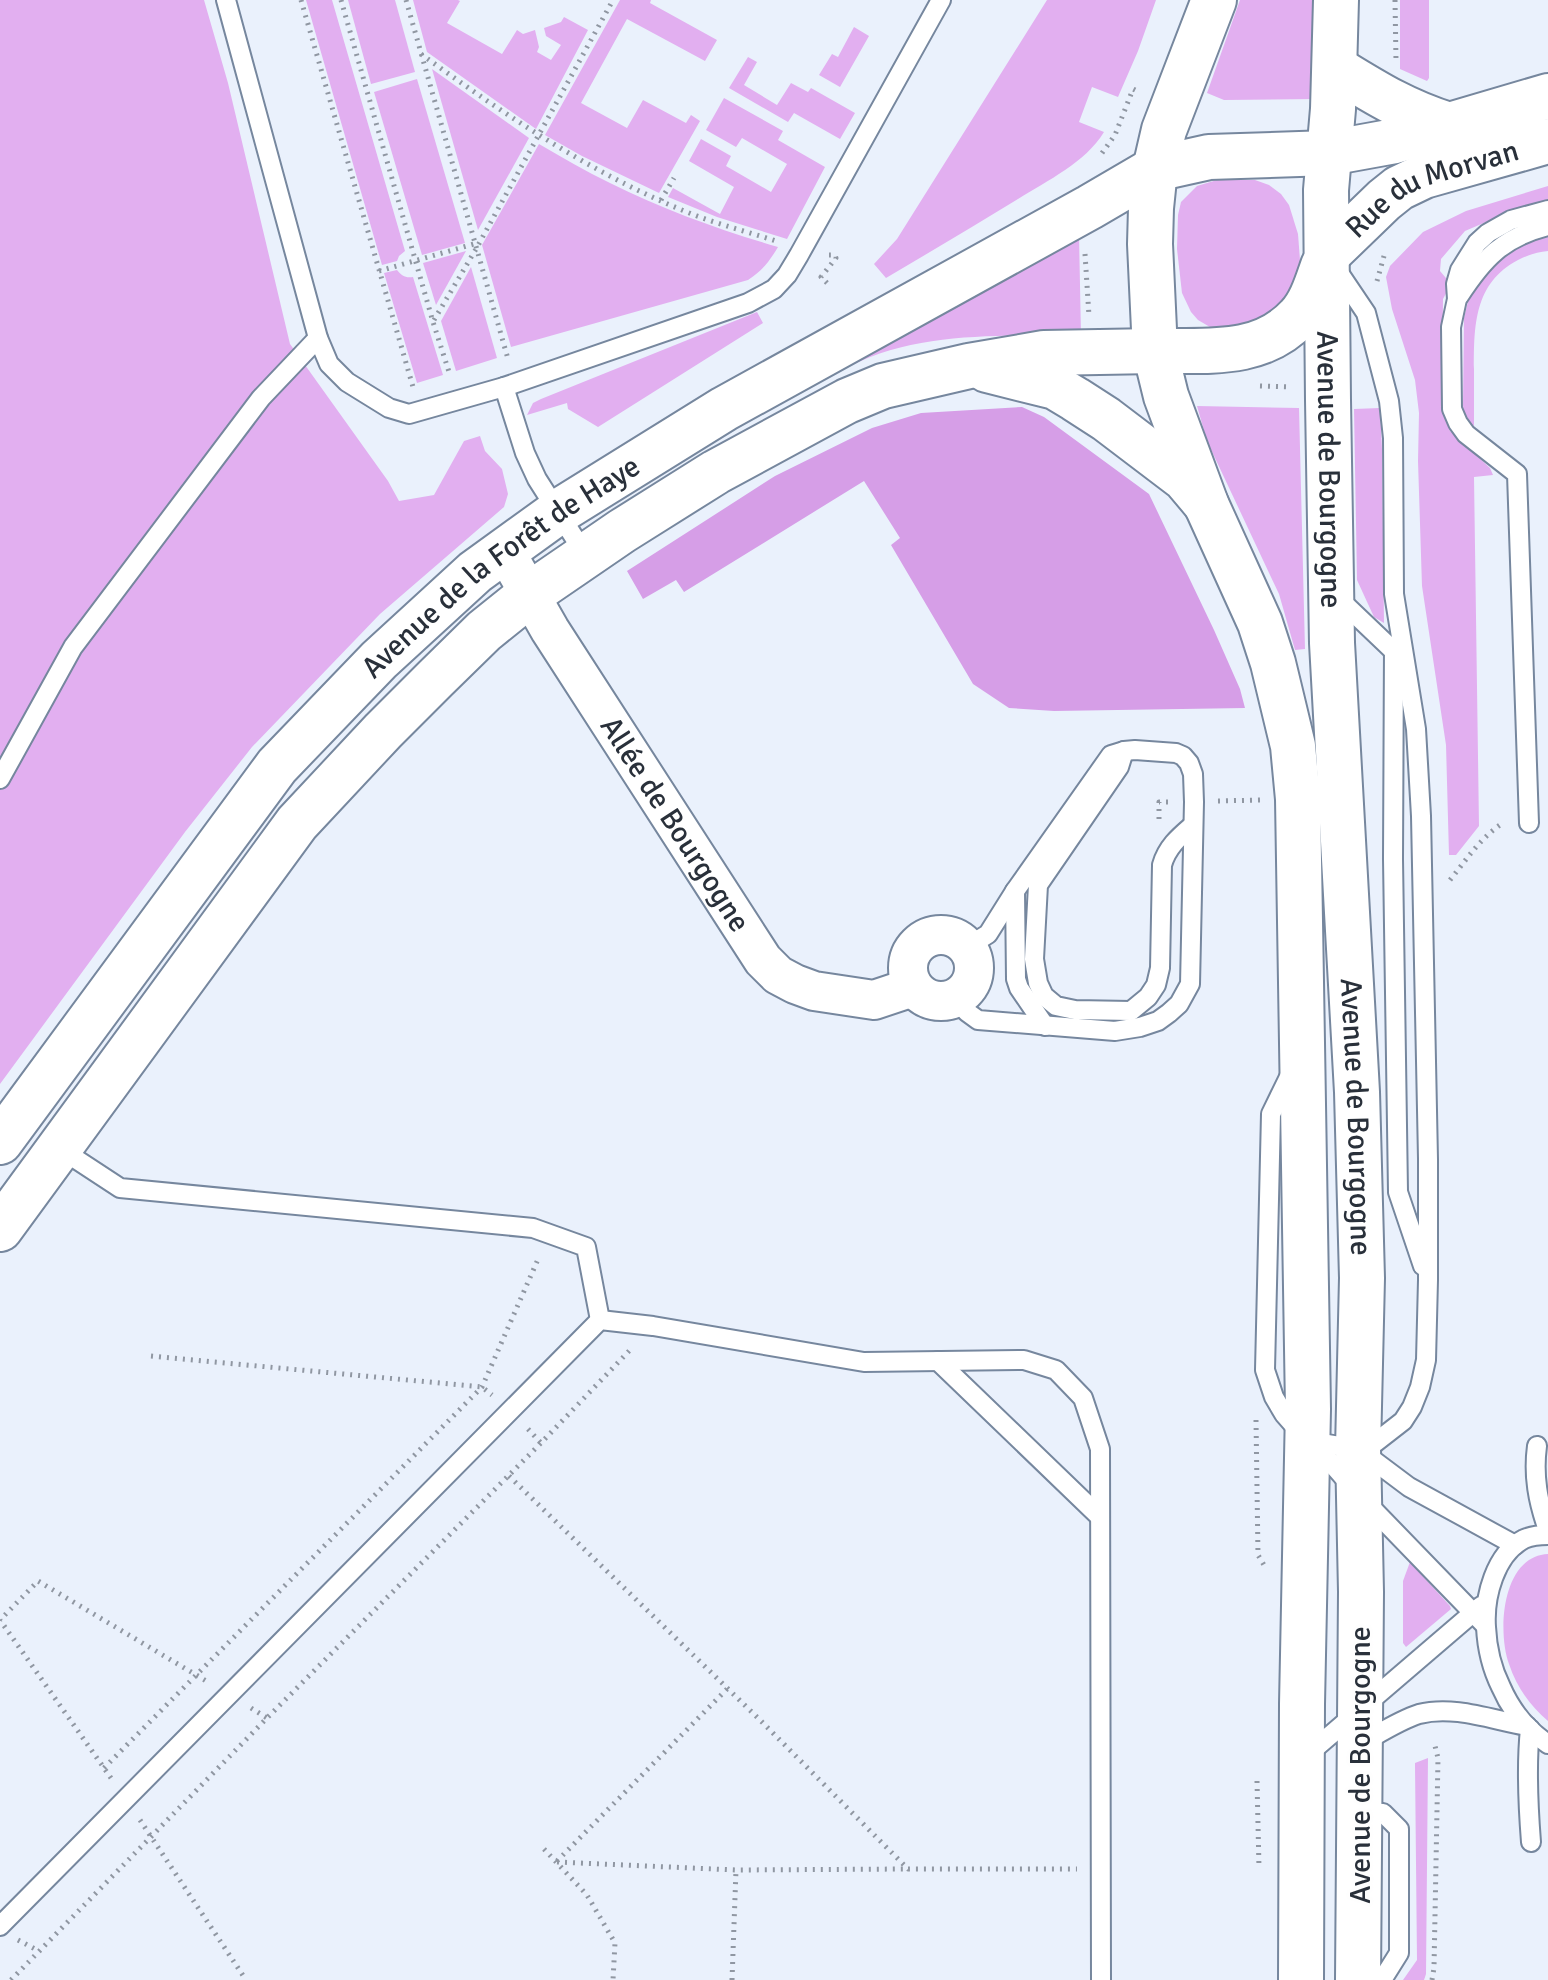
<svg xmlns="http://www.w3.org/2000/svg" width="1548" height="1980" viewBox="0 0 1548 1980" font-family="Signika,sans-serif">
	<rect width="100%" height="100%" fill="#eaf1fc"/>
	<g fill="#e2aff0">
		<path d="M0 0H204L228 83 290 344 388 481 399 501 434 495 464 441 480 436 485 451 502 469 508 494 504 507 380 614 252 747 185 832 0 1084Z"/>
		<path d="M306 0H332L405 251 399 256 397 261 382 265Z"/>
		<path d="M348 0H395L415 72 371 84Z"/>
		<path d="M413 0H458L460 1 447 23 502 54 517 30 523 34 535 30 539 47 537 52 551 60 561 45 546 36 544 28 561 22 564 17 588 30 536 129 427 52Z"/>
		<path d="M620 0H651L650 3 717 40 705 61 627 19 581 103 627 128 643 100 686 123 691 115 700 121 659 193 582 156 545 135Z"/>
		<path d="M1047 0H1156L1138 51 1118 97 1092 87 1079 122 1104 132C1085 163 1048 180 1018 199 974 226 930 252 886 278L874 264 897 239Z"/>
		<path d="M1240 0H1314L1316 99 1224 100 1207 93Z"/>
		<path d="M1400 0H1429V78L1427 81 1400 69Z"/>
		<path d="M854 27 869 36 840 87 819 75 832 54 838 57Z"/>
		<path d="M748 57 757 62 744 85 777 105 791 83 808 92 811 88 855 113 840 139 794 113 788 122 729 88Z"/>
		<path d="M432 69 529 138 478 230Z"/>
		<path d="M417 79 465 243 422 255 374 92Z"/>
		<path d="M724 98 783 131 778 140 825 167 787 239 717 217 668 197 673 188 720 214 734 187 689 161 701 139 731 156 726 166 771 192 787 164 742 138 736 147 706 130Z"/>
		<path d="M539 144C562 157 585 171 610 183 664 210 720 230 778 247 769 262 762 271 748 280L511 347 482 245Z"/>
		<path d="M1217 180H1255L1269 185 1281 194 1289 205 1298 234 1301 273 1293 296 1263 322 1215 330 1198 320 1191 312 1182 293 1177 249 1178 215 1181 202 1197 186Z"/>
		<path d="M1548 186V203L1514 210 1465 231 1441 259 1440 271 1451 284 1443 299 1442 406 1450 431 1490 468 1493 475 1474 477 1479 826 1456 855H1449L1446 745 1422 586 1418 461 1419 413 1415 380 1392 309 1386 277 1390 266 1423 232 1466 211Z"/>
		<path d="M1079 234 1081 336C1005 336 921 330 850 366L848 360Z"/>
		<path d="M1548 235V251C1537 252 1528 255 1518 260 1474 283 1474 326 1474 369 1474 388 1474 407 1474 426 1466 422 1463 414 1463 405L1464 318 1470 293 1477 281 1513 246Z"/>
		<path d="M466 251 436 305 423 263Z"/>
		<path d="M471 267 497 358 456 371 441 321Z"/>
		<path d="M397 270C402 276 405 278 413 277L443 375 417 383 384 273Z"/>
		<path d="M757 312 763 323 598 427 568 409 567 403 527 415 533 403 541 399Z"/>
		<path d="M1197 406 1299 408 1305 649 1295 650 1279 594 1207 441Z"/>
		<path d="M1380 408 1382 449 1384 623 1374 617 1357 580 1354 409Z"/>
		<path d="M1548 1554V1721C1530 1706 1516 1686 1509 1664 1497 1631 1502 1556 1548 1554Z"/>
		<path d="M1410 1562 1450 1606 1451 1609 1406 1647 1403 1643V1581Z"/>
		<path d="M1428 1758 1426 1974 1424 1980H1403L1417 1960 1415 1765V1763Z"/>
	</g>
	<path fill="#d69ee7" d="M1022 407 1044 417 1149 494 1214 630 1240 689 1245 708 1054 711 1009 708 973 684 891 545 900 538 864 481 684 592 676 580 643 599 627 571 775 476 872 428 921 413Z"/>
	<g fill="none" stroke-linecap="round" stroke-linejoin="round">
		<defs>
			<g id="service">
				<path d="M226 0 318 338 329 364 347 382 389 408 409 414 504 387"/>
				<path d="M1459 296C1483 259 1503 237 1548 226"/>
				<path d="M586 556 537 479 525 453 504 387 748 303 774 289 787 275 799 255 941 0"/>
				<path d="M1337 597 1400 657"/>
				<path d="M1394 647 1393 859 1398 1192 1423 1266"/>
				<path d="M1124 751 1119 767 1038 885 1034 959 1038 983 1044 996 1056 1006 1075 1010 1131 1011 1148 997 1156 985 1160 968 1162 865C1167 847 1179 837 1193 825"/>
				<path d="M0 779 73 647 261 398 318 338"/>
				<path d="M1529 823 1517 474 1466 434 1458 423 1452 409 1451 327 1457 299 1456 284 1460 270 1477 243 1488 233 1511 220 1548 210"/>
				<path d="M1015 891 1016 979 1019 988 1045 1026"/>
				<path d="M957 998 967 1012 978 1020 1115 1031 1140 1027 1158 1021 1169 1013 1179 1004 1190 984 1194 802 1193 774 1189 763 1183 756 1176 753 1135 750 1124 751 1111 755 1015 891 988 934 967 947"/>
				<path d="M1291 1073 1271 1114 1265 1370 1274 1397 1284 1414 1298 1430 1321 1443 1358 1449 1376 1442 1403 1421 1412 1407 1420 1387 1426 1360 1428 1280V1159L1421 816 1416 729 1394 594 1393 438 1389 401 1366 313 1335 267"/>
				<path d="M59 1148 120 1188 533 1228 586 1247 600 1320"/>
				<path d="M938 1361 1100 1517"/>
				<path d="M1313 1442 1360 1496 1485 1625"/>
				<path d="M1537 1446C1533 1476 1538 1502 1548 1530"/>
				<path d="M1361 1451 1409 1487 1515 1545"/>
				<path d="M1548 1535C1540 1535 1531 1536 1524 1539 1495 1554 1484 1597 1486 1627 1487 1648 1492 1669 1501 1687 1511 1710 1527 1730 1548 1744"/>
				<path d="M1530 1729C1526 1767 1528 1804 1531 1842"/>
				<path d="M1362 1743C1380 1733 1400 1720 1419 1714 1454 1705 1492 1720 1527 1726"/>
				<path d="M1306 1756 1481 1606"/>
				<path d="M1360 1812 1383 1813 1399 1829V1953L1382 1980"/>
				<path d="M0 1926 600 1320 653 1326 864 1362 1024 1360 1056 1370 1083 1398 1100 1449 1101 1980"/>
			</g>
			<g id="minor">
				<path id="s1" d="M505 551 550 630 763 960 778 975 795 984 814 991 874 1000 913 987"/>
				<circle cx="941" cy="968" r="33"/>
			</g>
			<g id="tertiary">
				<path d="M1335 68C1374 92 1404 111 1449 125"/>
				<path d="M1329 153 1395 141 1548 96"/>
				<path id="s2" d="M1327 255 1384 200 1399 188 1424 176 1548 141"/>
				<path d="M987 370 1055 387 1075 399 1106 419 1185 479 1206 504"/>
				<path id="s3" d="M0 1142 277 766 379 660 475 572 558 512 724 409 1090 207 1155 169"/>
				<path d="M0 1229 297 823 383 731 435 679 484 631 530 594 622 531 716 472 847 401 883 386 969 366 1044 353 1155 351"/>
			</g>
			<g id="secondary">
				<path d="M1214 0 1164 130 1155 169 1151 208 1150 244 1155 351 1166 396 1206 504 1260 623 1273 663 1293 746 1298 799 1308 1409 1302 1704 1301 1980"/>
				<path id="s4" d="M1336 0 1333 109 1326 190 1328 400 1332 643 1357 1092 1362 1278 1358 1449 1361 1592 1358 1980"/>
				<path d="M1155 169 1209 157 1329 153"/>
				<path d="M1155 351C1206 350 1260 358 1298 317 1311 304 1317 283 1323 266"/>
			</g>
		</defs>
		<use href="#service" stroke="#76879e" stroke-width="22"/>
		<use href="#minor" stroke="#76879e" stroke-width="42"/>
		<use href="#tertiary" stroke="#76879e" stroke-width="48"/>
		<use href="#secondary" stroke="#76879e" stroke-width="48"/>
		<g stroke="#9097a2" stroke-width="5" stroke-dasharray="2 6" stroke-linecap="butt">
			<path d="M301 0 413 387"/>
			<path d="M341 0 433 322 450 375"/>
			<path d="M406 0 508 359"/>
			<path d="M1395 0 1396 61"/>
			<path d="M421 54C508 117 596 177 697 216 724 226 752 233 779 242"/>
			<path d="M1102 153 1115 135 1133 89 1139 92"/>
			<path d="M661 200 674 178"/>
			<path d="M1085 254 1089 316"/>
			<path d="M379 271 474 244"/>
			<path d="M1377 281 1384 256"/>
			<path d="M827 283 821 277 836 258 835 255H829"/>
			<path d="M434 320 476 249 613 0"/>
			<path d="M1260 386 1290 387"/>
			<path d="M1218 801 1260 800"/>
			<path d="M1159 819V802H1168"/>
			<path d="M1450 880C1467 859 1480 838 1503 823"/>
			<path d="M151 1356 482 1387 492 1395"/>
			<path d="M1256 1420 1258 1555 1264 1565"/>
			<path d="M528 1429 541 1443"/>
			<path d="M509 1476 759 1719 908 1869H1077"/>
			<path d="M251 1708 267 1718"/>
			<path d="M104 1768 482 1387 539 1257"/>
			<path d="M111 1778 0 1620 38 1581 208 1682"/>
			<path d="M1257 1781 1259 1868"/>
			<path d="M140 1820 246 1980"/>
			<path d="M544 1849 587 1895 615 1943 613 1980"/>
			<path d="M557 1861 728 1688"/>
			<path d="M557 1862 736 1870 907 1869"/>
			<path d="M18 1940 39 1951"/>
			<path d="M11 1980 267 1718 541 1443 630 1350"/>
			<path d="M732 1980 736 1870"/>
			<path d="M1432 1980 1434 1968 1438 1758 1434 1742"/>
		</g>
		<use href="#service" stroke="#fff" stroke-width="18"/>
		<use href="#minor" stroke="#fff" stroke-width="38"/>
		<use href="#tertiary" stroke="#fff" stroke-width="44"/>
		<use href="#secondary" stroke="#fff" stroke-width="44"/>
	</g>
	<g text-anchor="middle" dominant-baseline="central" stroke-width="7" stroke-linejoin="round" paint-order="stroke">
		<g font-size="30" fill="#29303a" stroke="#fefefe">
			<text stroke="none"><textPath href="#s2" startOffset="128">Rue du Morvan</textPath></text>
			<text stroke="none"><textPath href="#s4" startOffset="470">Avenue de Bourgogne</textPath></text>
			<text stroke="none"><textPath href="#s3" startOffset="768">Avenue de la Forêt de Haye</textPath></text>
			<text stroke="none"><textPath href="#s1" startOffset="322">Allée de Bourgogne</textPath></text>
			<text stroke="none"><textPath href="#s4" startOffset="1118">Avenue de Bourgogne</textPath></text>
			<text transform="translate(1360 1765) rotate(-90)">Avenue de Bourgogne</text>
		</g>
	</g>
</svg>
